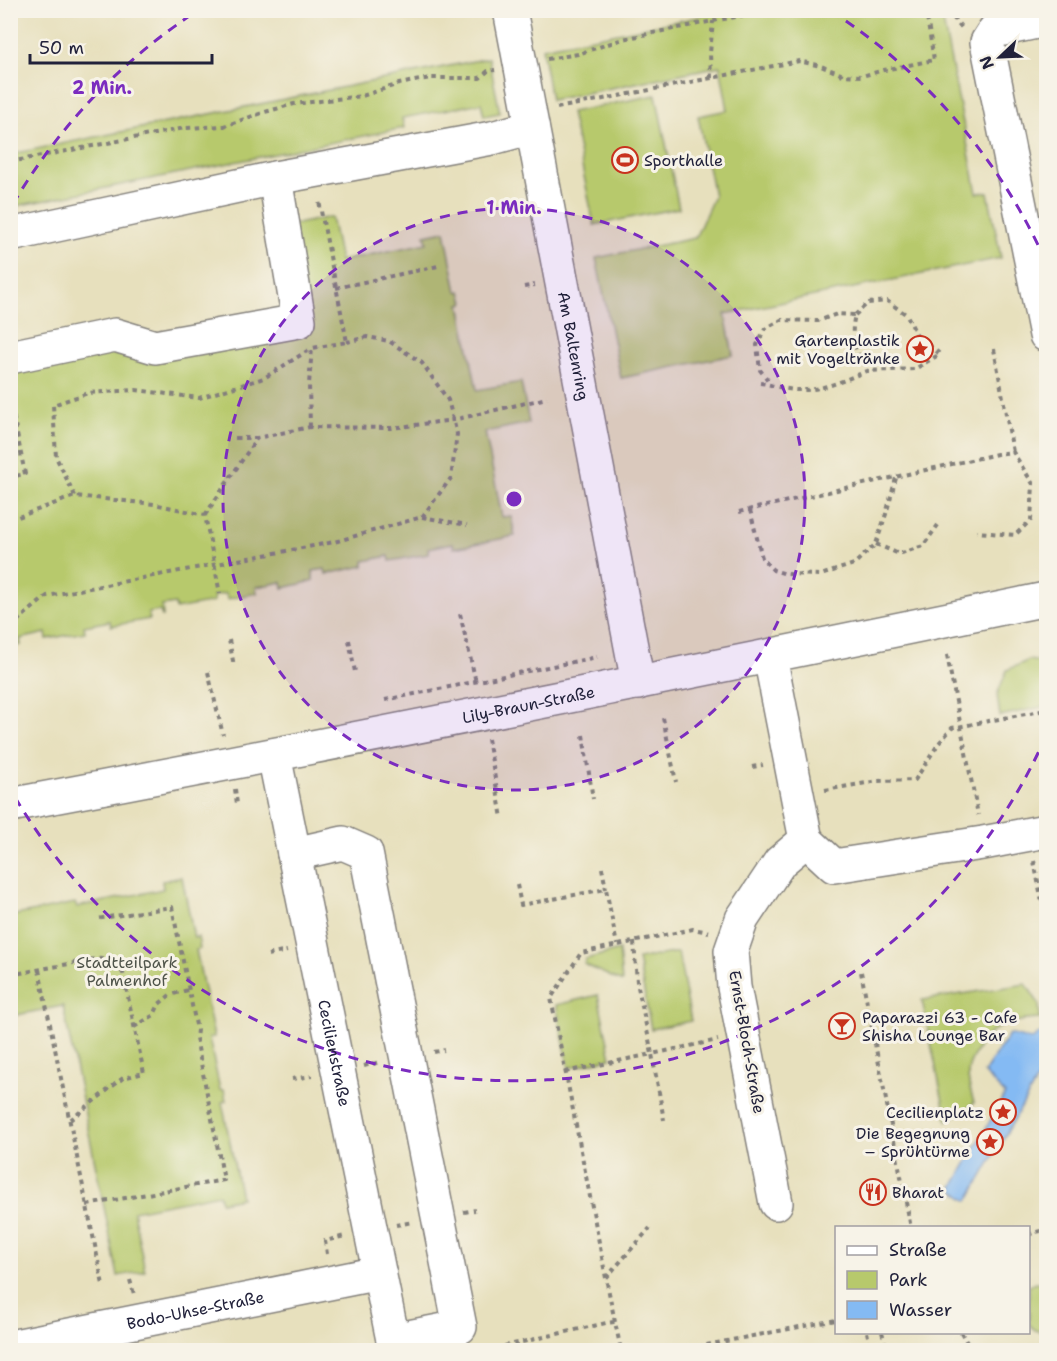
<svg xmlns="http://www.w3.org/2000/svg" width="1057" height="1361" viewBox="0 0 1057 1361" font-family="'Shantell Sans',sans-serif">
	<rect width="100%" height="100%" fill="#f7f3e8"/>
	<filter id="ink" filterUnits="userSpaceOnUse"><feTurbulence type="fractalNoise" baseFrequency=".0167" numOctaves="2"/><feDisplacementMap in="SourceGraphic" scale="12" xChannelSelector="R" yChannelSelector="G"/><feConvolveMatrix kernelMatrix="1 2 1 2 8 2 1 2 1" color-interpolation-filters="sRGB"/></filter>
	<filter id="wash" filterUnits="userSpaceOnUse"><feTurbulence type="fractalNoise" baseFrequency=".008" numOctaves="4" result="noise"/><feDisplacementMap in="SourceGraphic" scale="24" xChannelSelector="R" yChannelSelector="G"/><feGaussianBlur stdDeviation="1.35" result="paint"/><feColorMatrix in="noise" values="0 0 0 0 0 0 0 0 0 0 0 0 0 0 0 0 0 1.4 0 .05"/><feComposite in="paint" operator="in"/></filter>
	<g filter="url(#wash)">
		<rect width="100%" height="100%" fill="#e7e0bd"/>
		<g fill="#b7c96c" stroke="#6c7654" stroke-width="1.5">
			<path d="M732 10 941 11 977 193 988 192 1001 258 725 314 733 355 621 378 596 258 695 238 714 196 698 116 728 110 720 66 551 100 542 48Z"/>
			<path d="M489 58 500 113 484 116 481 103 402 118 404 128 11 207V154Z"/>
			<path d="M656 95 679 208 594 225 571 112Z"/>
			<path d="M331 217 340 261 427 243 425 235 445 231 457 292 461 291 464 303 460 304 477 390 521 382 529 423 485 432 502 517 511 516 515 536 454 548 453 543 428 548 429 554 390 561 389 556 364 561V566L326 574 325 569 313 571V581L283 588 282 582 256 587 257 593 227 599 226 593 213 596 214 602 176 609 175 604 162 606 163 616H162L160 611 148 613 150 619 111 626 110 621 84 626 85 632 47 639 46 633 20 639 21 645 11 647V368L126 346 312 328 292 225Z"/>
			<path d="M1029 660 1046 663V706L1000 716 997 695 1007 670Z"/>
			<path d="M182 877 194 938 198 937 200 949 196 950 214 1037 209 1038 220 1090H224L226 1101 222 1102 241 1198 221 1202 219 1194 133 1211 145 1271 118 1276 63 1006 11 1016V916L75 903 77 907 163 889 162 881Z"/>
			<path d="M619 950 622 982 584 964 586 959Z"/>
			<path d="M678 952 691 1021 651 1029 638 959Z"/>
			<path d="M1026 984 1039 1004 1040 1019C1013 1020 991 1024 977 1050 974 1055 970 1061 969 1067 966 1078 971 1092 974 1103L947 1121 922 1000Z"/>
			<path d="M598 995 611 1058 569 1068 556 1005Z"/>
			<path d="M1037 1282 1046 1288V1333L1035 1330 1029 1324V1286Z"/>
		</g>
		<path fill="#84baf3" stroke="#536e97" stroke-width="1.5" d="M1046 1029V1064L968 1201 952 1189 1005 1094 984 1073 1009 1034 1031 1040Z"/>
	</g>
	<g filter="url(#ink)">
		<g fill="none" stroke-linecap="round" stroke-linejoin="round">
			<defs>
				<g id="minor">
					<path id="s1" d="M510 10 638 683"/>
					<path d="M1046 20 994 31 987 42 1046 335"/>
					<path d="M10 235 275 178 492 138 532 127"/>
					<path d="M10 357 115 335 155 347 299 321 275 178"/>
					<path d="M770 656 806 840"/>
					<path id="s2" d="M274 755 395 1350"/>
					<path id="s3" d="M10 805C357 740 702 670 1046 599"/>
					<path d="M806 840 834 866 983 843 1046 831"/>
					<path d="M294 854 343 843 366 853 460 1327 393 1340"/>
					<path d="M776 1203 734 987 731 951 742 919 780 862 806 840"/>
					<path id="s4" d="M10 1347 379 1273"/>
				</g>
			</defs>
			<use href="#minor" stroke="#84817c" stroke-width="36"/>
			<g stroke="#84817c" stroke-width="4" stroke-dasharray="4.5 4.5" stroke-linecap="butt">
				<path d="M947 10 962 28"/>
				<path d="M547 59 578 54 623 39 713 21 774 10"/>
				<path d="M711 78 710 53 713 21"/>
				<path d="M557 108 799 61 821 66 843 75 862 76 884 70 934 60 927 18 944 10"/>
				<path d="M10 162 185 128 224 126 265 112 294 104 362 96 399 84 430 78H480L488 71 495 70"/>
				<path d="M524 287 535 285"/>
				<path d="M336 288 438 266"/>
				<path d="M855 315 868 303 887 301 907 315 917 336 940 354 915 369 867 371"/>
				<path d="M994 349 1013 452"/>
				<path d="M760 383C770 384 779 388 788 389 816 394 842 381 867 371 856 351 849 338 855 315L837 314 818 321 781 320 765 329 757 345 760 370 771 384"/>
				<path d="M10 399 25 474 10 477"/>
				<path d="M310 427 309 384 312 348 347 342 319 201"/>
				<path d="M235 438H256"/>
				<path d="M75 496 56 457 53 405 88 393 136 390 199 398 264 378 312 348"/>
				<path d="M750 510 762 558 773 570 786 574 821 575 854 564 876 544 886 514 896 478"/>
				<path d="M739 512 997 454 1013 452 1033 484 1031 520 1015 535 977 532"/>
				<path d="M205 515 257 438 310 427 392 428 453 420 547 398"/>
				<path d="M422 517 467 525"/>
				<path d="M10 520 75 496 154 504 205 515 220 594"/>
				<path d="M876 544 899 554 923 546 938 525"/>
				<path d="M460 614 476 682"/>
				<path d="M10 627 47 596 334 542 422 517 451 478 457 434 448 400 422 363 389 341 367 337 347 342"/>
				<path d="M229 640 234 666"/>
				<path d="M349 640 355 672"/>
				<path d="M947 655 978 815"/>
				<path d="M208 672 223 735"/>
				<path d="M385 700 597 657"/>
				<path d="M663 718 676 782"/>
				<path d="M583 735 593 799"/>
				<path d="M488 739 502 818"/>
				<path d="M752 767 763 765"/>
				<path d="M235 789 237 804"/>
				<path d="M825 790 878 781 915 780 939 743 952 728 1046 710"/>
				<path d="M1034 861 1046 922"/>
				<path d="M602 868 606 889"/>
				<path d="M517 885 521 905 606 889 617 945"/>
				<path d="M634 942 637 982 652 1054 718 1040"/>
				<path d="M268 955 287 951"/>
				<path d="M39 970 103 1285"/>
				<path d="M861 972 911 1228"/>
				<path d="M10 975 95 959C110 958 113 962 123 973L144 1073 123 1078 70 1120"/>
				<path d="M134 1027 154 1015 159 1004 170 995 188 990"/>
				<path d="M434 1052 444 1050"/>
				<path d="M364 1066 380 1062"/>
				<path d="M565 1072 652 1054 664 1120"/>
				<path d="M292 1079 312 1076"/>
				<path d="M87 1205 224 1180 196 1038 197 1030 172 907 96 919"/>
				<path d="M464 1212 475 1210"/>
				<path d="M396 1225 413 1222"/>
				<path d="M1028 1235 1036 1232 1046 1230"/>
				<path d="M327 1254 325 1241 345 1236"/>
				<path d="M606 1278 551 998 581 953 693 929 709 932"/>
				<path d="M130 1280 134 1294"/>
				<path d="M615 1322 606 1278 650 1228"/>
				<path d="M867 1332 871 1350"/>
				<path d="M882 1332 887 1350"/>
				<path d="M961 1332 971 1350"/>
				<path d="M487 1350 606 1323 615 1322 621 1350"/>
				<path d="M680 1350 836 1320"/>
			</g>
			<use href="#minor" stroke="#fff" stroke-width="33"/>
		</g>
	</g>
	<circle cx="514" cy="499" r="291" fill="#7b2cbf" fill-opacity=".12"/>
	<g fill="none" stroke="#7b2cbf" stroke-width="3" stroke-dasharray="10 8">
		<circle cx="514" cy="499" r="291"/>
		<path d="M1046 736A582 582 0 0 1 13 794M13 204A582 582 0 0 1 197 11M831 11A582 582 0 0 1 1046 262"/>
	</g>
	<defs>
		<symbol id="stadium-ring" viewBox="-11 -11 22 22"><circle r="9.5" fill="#f7f3e8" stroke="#c8321e" stroke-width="1.5"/><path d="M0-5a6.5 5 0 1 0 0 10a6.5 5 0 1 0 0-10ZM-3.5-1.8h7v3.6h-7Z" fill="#c8321e"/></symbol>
		<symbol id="sight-ring" viewBox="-11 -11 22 22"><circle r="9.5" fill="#f7f3e8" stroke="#c8321e" stroke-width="1.5"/><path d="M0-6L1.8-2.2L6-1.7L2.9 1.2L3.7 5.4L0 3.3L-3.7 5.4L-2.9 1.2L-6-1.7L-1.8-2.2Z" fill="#c8321e"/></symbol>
		<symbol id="bar-ring" viewBox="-11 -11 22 22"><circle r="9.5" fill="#f7f3e8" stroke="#c8321e" stroke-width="1.5"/><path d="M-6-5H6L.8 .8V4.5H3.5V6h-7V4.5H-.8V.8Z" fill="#c8321e"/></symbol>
		<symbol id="restaurant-ring" viewBox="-11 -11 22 22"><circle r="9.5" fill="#f7f3e8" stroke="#c8321e" stroke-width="1.5"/><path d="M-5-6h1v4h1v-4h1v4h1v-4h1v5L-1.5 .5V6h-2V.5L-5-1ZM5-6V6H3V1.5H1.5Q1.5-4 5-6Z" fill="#c8321e"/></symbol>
	</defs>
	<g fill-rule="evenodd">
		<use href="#stadium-ring" x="610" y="145" width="30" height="30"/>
		<use href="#sight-ring" x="905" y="334" width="30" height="30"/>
		<use href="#bar-ring" x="827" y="1011" width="30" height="30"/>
		<use href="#sight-ring" x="988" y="1097" width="30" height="30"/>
		<use href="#sight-ring" x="975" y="1127" width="30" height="30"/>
		<use href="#restaurant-ring" x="858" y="1177" width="30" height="30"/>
	</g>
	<g text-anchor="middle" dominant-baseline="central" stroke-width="6" stroke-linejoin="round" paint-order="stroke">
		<g font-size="16" fill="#22223b" stroke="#f7f3e8" text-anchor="start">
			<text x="644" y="160">Sporthalle</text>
			<text x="900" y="340" text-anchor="end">Gartenplastik<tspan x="900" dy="18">mit Vogeltränke</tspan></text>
			<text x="862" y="1017">Paparazzi 63 - Cafe<tspan x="862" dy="18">Shisha Lounge Bar</tspan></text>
			<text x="984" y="1112" text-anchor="end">Cecilienplatz</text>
			<text x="970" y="1133" text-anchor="end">Die Begegnung<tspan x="970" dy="18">– Sprühtürme</tspan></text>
			<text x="892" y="1192">Bharat</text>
		</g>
		<g font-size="16" fill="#22223b" stroke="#f7f3e8">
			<text stroke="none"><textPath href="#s1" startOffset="342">Am Baltenring</textPath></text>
			<text stroke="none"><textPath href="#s3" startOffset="528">Lily-Braun-Straße</textPath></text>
			<text transform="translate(747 1042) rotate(80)">Ernst-Bloch-Straße</text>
			<text stroke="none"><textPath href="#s2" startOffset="304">Cecilienstraße</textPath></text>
			<text stroke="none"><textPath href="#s4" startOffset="189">Bodo-Uhse-Straße</textPath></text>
		</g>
		<g font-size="16" fill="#4f544a" stroke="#f7f3e8">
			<text x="127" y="962">Stadtteilpark<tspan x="127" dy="18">Palmenhof</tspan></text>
		</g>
	</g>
	<circle cx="514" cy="499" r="9" fill="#7b2cbf" stroke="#f7f3e8" stroke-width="3"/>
	<g font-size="18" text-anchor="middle" font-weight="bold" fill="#7b2cbf" stroke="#f7f3e8" stroke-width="6" stroke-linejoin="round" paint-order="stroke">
		<text x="102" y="94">2 Min.</text>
		<text x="514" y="214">1 Min.</text>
	</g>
	<rect width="1057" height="1361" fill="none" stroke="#f7f3e8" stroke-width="36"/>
	<rect x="835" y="1226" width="195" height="108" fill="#f7f3e8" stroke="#a29fa3" stroke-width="1.5"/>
	<rect x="847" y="1246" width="30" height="9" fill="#ffffff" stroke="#a29fa3" stroke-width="1.5"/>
	<text x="889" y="1256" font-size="18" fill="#22223b">Straße</text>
	<rect x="847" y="1271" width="30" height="18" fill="#b7c96c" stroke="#a29fa3" stroke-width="1.5"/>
	<text x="889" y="1286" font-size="18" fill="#22223b">Park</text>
	<rect x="847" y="1301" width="30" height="18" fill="#84baf3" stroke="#a29fa3" stroke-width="1.5"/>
	<text x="889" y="1316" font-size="18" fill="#22223b">Wasser</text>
	<g transform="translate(1000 57) rotate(247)" stroke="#f7f3e8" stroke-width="4.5" paint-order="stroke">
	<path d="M0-4.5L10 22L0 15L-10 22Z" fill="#22223b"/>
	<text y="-9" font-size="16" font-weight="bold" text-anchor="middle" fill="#22223b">N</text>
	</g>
	<path d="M30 54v9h182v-9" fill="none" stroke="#22223b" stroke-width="3"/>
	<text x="39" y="54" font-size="18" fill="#22223b" stroke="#f7f3e8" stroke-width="4.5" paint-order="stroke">50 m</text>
</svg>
